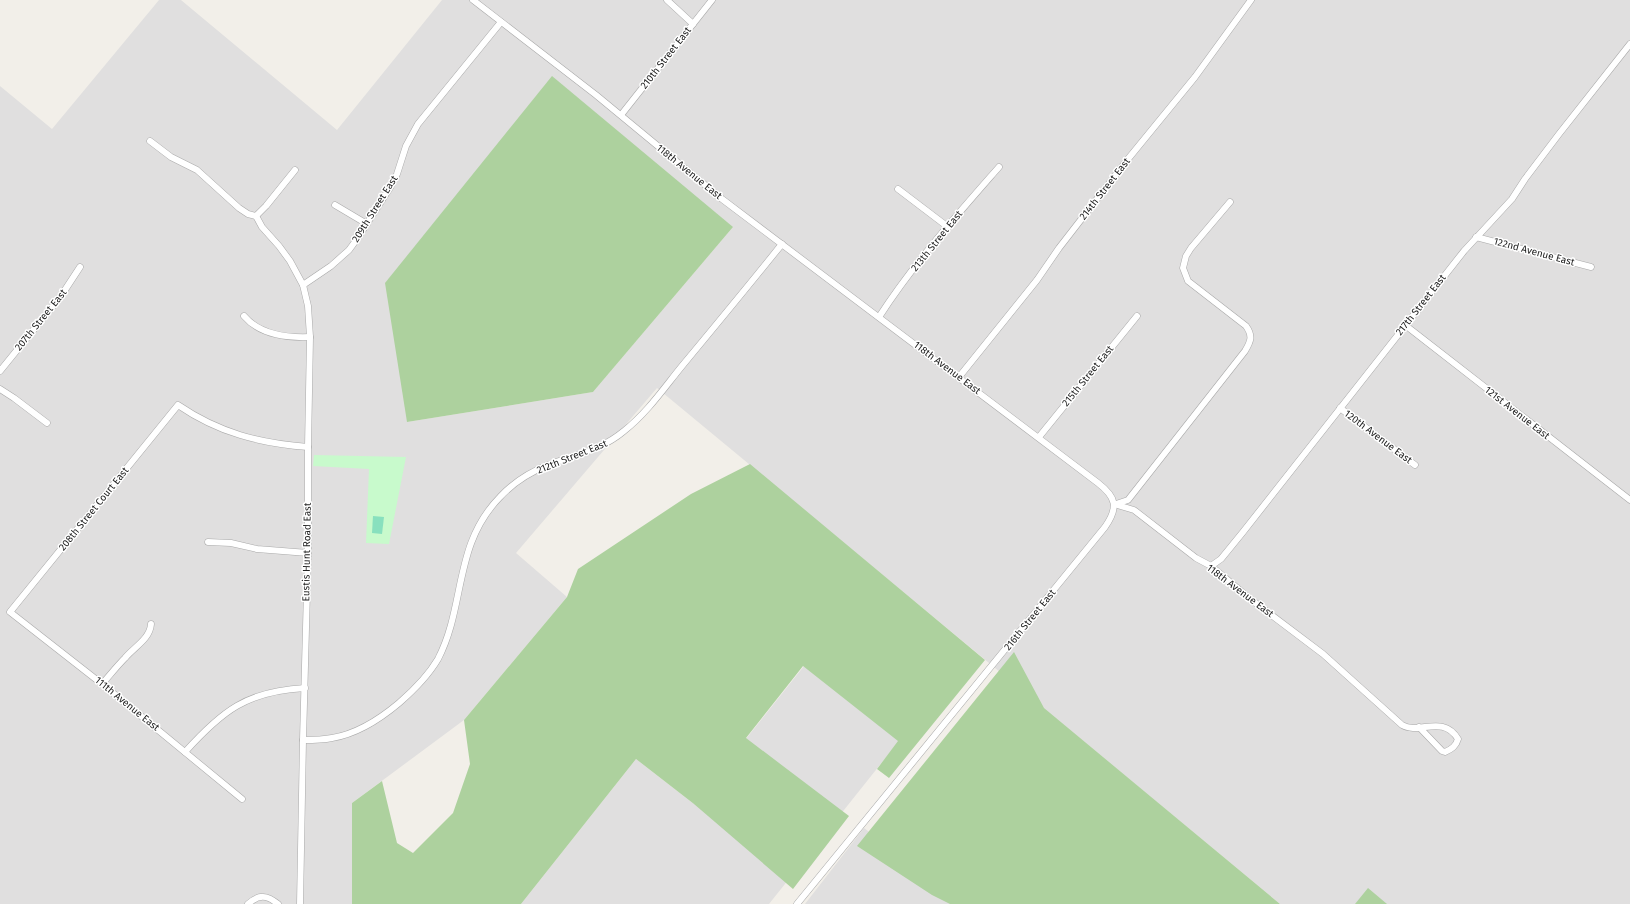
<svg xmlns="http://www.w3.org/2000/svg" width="1630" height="904" viewBox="0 0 1630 904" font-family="'Fira Sans',sans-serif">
	<rect width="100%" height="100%" fill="#f2efe9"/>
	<g fill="#e0dfdf" fill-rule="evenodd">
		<path d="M159 0H181L337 130 442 0H1630V904H1280L657 388 516 553 567 597 464 720 352 803V904H0V86L52 129ZM733 227 593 392 407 422Z"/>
		<path d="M804 666 899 741 769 904H521L636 759 694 804Z"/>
		<path d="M864 828 962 904H805Z"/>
	</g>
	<g fill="#add19e">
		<path d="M552 76 733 227 593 392 407 422 385 283Z"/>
		<path d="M750 464 985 660 889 778 877 769 898 741 803 666 746 738 849 816 793 889 694 804 636 759 521 904H352V803L382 781 397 843 413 853 453 813 470 764 464 720 567 597 578 569 691 494Z"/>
		<path d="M1014 652 1044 708 1280 904H950L932 895 857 846Z"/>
		<path d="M1368 888 1387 904H1355Z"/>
	</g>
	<path fill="#c8facc" d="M314 455 406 457 389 544 366 543 369 469 313 466Z"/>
	<path fill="#88e0be" d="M373 516 384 517 382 534 372 533Z"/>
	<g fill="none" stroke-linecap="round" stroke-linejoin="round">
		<defs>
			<g id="street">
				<path d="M473 0 596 95 722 199 1098 483C1116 497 1119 507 1105 527L797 904"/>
				<path d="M667 0 693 24"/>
				<path d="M621 115 712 0"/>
				<path d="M150 141 171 157 197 170 239 208 248 214 256 216"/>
				<path d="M898 189 948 227"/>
				<path d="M335 205 367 224"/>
				<path d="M256 216 262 227 279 246 290 261 303 285 308 306 310 337 308 447V553L303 740 300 904"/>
				<path d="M256 216 266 206 295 170"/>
				<path d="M1476 237 1591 267"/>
				<path d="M303 285 331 266 349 250 357 239 391 186 397 174 406 146 418 124 501 22"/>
				<path d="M244 316C260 335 286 338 310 337"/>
				<path d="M879 317C914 263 957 215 999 167"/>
				<path d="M1405 325 1630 500"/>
				<path d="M0 371 61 296 80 267"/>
				<path d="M959 377 1037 280 1059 248 1128 159 1195 77 1251 0"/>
				<path d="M0 389 14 398 47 423"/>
				<path d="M1340 408 1415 465"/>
				<path d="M1039 437 1137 316"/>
				<path d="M1114 504 1134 510 1196 558 1211 566 1249 598 1323 654 1402 725C1419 735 1443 714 1458 739 1456 746 1452 749 1445 752L1442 751 1419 727"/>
				<path d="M1116 504 1128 500 1245 351C1251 341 1253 336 1246 326L1188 281 1183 268 1186 256 1191 248 1230 202"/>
				<path d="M208 542 231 543 257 549 308 553"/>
				<path d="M1211 566 1221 559 1243 532 1464 251 1512 199 1525 179 1559 134 1630 44"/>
				<path d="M102 684C110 675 117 666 125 658 134 647 150 639 151 624"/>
				<path d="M303 740C312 740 322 740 332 738 357 734 380 719 399 703 414 690 428 676 438 659 466 605 453 545 500 497 513 483 530 472 548 465 576 454 600 451 624 431 647 413 664 388 682 366 716 325 749 285 782 244"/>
				<path d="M185 752C222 711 247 691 305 688"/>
				<path d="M242 799 102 684 10 612 178 405C219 433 259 443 308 447"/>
				<path d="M248 904C259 894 267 895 278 904"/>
			</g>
		</defs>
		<use href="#street" stroke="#a9a9a9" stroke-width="7"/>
		<use href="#street" stroke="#fff" stroke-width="6"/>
	</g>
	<g text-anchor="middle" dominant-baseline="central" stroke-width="3" stroke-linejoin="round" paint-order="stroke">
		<g font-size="10" fill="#222" stroke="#fff">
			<text transform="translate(666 58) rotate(-52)">210th Street East</text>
			<text transform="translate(689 172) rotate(39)">118th Avenue East</text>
			<text transform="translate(1105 189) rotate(-52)">214th Street East</text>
			<text transform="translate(375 209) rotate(-58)">209th Street East</text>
			<text transform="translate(937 241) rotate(-51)">213th Street East</text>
			<text transform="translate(1534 252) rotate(15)">122nd Avenue East</text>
			<text transform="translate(1421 305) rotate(-52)">217th Street East</text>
			<text transform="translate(41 320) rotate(-51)">207th Street East</text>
			<text transform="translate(947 368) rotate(37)">118th Avenue East</text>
			<text transform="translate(1088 376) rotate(-51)">215th Street East</text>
			<text transform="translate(1517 413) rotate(38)">121st Avenue East</text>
			<text transform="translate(1378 437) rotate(37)">120th Avenue East</text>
			<text transform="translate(572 457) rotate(-22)">212th Street East</text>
			<text transform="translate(94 509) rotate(-51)">208th Street Court East</text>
			<text transform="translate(307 552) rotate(-89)">Eustis Hunt Road East</text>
			<text transform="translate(1240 591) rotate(37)">118th Avenue East</text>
			<text transform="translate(1030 620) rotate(-51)">216th Street East</text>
			<text transform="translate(127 704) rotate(39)">111th Avenue East</text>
		</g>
	</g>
</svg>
